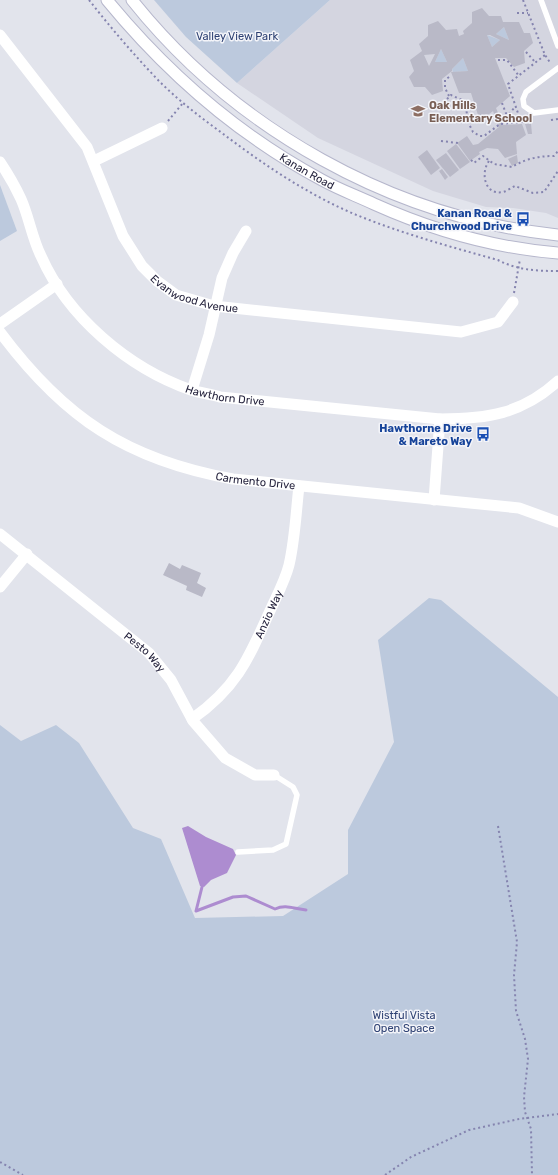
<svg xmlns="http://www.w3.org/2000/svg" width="558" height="1175" viewBox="0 0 558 1175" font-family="Rubik,sans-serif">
	<rect width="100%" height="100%" fill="#e2e4ec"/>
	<path fill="#d4d5e0" d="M330 0H558V218L546 213 513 208 486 207 433 191 318 138 237 83Z"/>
	<g fill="#bcc9dd">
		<path d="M154 0H330L237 83 186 37Z"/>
		<path d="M504 27 509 40 496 34Z"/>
		<path d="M487 35 500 40 492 47Z"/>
		<path d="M441 49 447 62H435Z"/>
		<path d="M463 58 468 71 453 72 452 69Z"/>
		<path d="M0 185 17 231 0 241Z"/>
		<path d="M429 598 441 600 558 697V1175H0V725L21 741 56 725 79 743 133 828 161 839 195 918 283 916 348 874V830L394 742 378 640Z"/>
	</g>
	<path fill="#ad8cd0" d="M188 826 206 837 233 849 236 855 227 873 211 880 204 887 200 886 182 828Z"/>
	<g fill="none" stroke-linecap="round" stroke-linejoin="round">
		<path stroke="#ad8cd0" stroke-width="3" d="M202 887 196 911 233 897 246 896 275 909C286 904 294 909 306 910"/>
	</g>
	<g fill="#b9b9c7" fill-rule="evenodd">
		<path d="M482 8 489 16H501L503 22H519L524 33H530L533 43 524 51 525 63 514 67 506 58H495L510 96 496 108 503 125 522 124 526 135 516 142 517 154 505 158 498 149 487 148 479 152 480 154 470 161 457 143 467 136 473 145 478 144 499 127 493 111 488 115H478L471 93H459L451 72 468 71 463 58 452 69V71L442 79 443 91 432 95 425 87H414L409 77 414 71 410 60 422 51 419 44 428 36V25L438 21 446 30 457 29 459 36 464 34 463 31 472 23V12ZM504 27 509 40 496 34ZM487 35H490L500 40 492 47ZM441 49 447 62H435ZM435 54 429 66 424 55Z"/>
		<path d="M525 124H531L532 134H528Z"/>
		<path d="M456 144 470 162 460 169 447 151Z"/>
		<path d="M427 150 440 168 431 175 418 157Z"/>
		<path d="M446 153 459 170 450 177 436 160Z"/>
		<path d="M517 155 518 163 512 166 508 159Z"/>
		<path d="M442 169 448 177 445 180 439 171Z"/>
		<path d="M169 563 180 569 182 565 201 573 197 583 206 588 202 597 186 590 187 586 163 575Z"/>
	</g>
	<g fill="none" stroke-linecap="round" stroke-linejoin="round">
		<defs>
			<g id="secondary">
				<path id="s6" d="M107 0C167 73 238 135 322 180 338 189 357 196 374 204 432 230 495 248 558 253"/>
				<path d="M132 0C235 129 393 218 558 235"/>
			</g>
		</defs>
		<use href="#secondary" stroke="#b6b7cc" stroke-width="13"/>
		<g stroke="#8584af" stroke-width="2" stroke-dasharray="2 3" stroke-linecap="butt">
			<path d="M89 0C111 28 134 55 159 81 178 100 200 117 222 133 264 165 310 196 359 216 404 234 451 247 498 260 517 270 536 271 558 271"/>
			<path d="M523 0 545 55 551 64"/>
			<path d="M517 13H528"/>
			<path d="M526 52 535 62"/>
			<path d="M498 60H507L519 76"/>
			<path d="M449 77 445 80V88L449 96"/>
			<path d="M447 99 451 95 462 100 466 109 469 124 473 132 480 136H484L500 124 533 121"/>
			<path d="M502 103 507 116"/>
			<path d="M551 120 558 119"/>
			<path d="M168 121 183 103"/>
			<path d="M521 122 508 84 545 55"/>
			<path d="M508 123 507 116 515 107"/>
			<path d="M441 141 458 143"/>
			<path d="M471 160 474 163 483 156 494 164 512 167C525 159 538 156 554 156L558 151"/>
			<path d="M489 161C480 173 485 196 503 192 507 191 511 188 515 186L533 193 544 192 558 171"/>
			<path d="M514 293 520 259"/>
			<path d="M498 826 517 942 514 975 516 1011 525 1039 528 1059 524 1097 525 1112 531 1129 532 1175"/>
			<path d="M0 1162 23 1175"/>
			<path d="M385 1175 411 1157 469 1130 519 1119 558 1114"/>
		</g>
		<g stroke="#fff" stroke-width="5.5">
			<path d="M541 0 558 46"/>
			<path d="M558 68 526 92 523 99 524 106 534 113 558 110"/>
			<path d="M238 852 273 850 286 844 297 795 293 787 274 775"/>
		</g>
		<g stroke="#fff" stroke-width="11">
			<path id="s1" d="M0 35 87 147 123 236 142 266 157 281 176 295 214 306 461 332 498 322 513 302"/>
			<path d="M94 161 162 128"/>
			<path id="s2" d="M0 162C8 174 15 186 21 199 29 217 32 238 41 256 68 317 128 368 191 390 200 393 211 394 220 397L440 419C487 419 522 414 558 381"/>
			<path d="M0 324 57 284"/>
			<path id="s3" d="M0 332C64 418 127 460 233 479L519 508 558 522"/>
			<path d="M192 390 209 335 222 278 233 253 246 231"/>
			<path d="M434 500 440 419"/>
			<path id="s4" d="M0 534 149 653 171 680 193 721 225 758 255 775H274"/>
			<path d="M0 587 27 554"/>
			<path id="s5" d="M192 719C236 688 248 660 269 613 276 597 285 581 289 565 295 539 296 512 299 486"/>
		</g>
		<use href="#secondary" stroke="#fff" stroke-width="11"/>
	</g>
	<defs>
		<symbol id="school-bare" viewBox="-9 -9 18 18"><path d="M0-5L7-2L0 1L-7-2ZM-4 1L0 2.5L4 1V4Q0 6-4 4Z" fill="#8d6e63" stroke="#f3f4f9" stroke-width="2.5" paint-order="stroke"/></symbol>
		<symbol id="bus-bare" viewBox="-9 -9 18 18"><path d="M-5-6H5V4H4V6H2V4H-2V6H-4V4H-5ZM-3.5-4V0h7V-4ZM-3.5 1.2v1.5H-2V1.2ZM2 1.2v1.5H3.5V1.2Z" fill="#1a4fb4" stroke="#f3f4f9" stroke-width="2.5" paint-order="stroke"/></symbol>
	</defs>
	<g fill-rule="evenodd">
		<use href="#school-bare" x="408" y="101" width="20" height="20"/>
		<use href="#bus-bare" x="513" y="209" width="20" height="20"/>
		<use href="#bus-bare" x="473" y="424" width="20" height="20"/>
	</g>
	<g text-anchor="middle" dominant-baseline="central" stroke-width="3" stroke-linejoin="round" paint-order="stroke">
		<g font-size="11" fill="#2e4173" stroke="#f3f4f9">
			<text x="237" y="36">Valley View Park</text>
			<text x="404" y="1015">Wistful Vista<tspan x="404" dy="13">Open Space</tspan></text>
		</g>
		<g font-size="11" font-weight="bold" fill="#785e54" stroke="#f3f4f9" text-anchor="start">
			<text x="429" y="105">Oak Hills<tspan x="429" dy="13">Elementary School</tspan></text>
		</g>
		<g font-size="11" fill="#25233d" stroke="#f3f4f9">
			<text stroke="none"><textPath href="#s6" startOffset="265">Kanan Road</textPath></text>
			<text stroke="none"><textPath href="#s1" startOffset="335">Evanwood Avenue</textPath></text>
			<text stroke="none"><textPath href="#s2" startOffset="344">Hawthorn Drive</textPath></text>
			<text stroke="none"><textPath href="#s3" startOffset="306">Carmento Drive</textPath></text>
			<text stroke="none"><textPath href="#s5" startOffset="132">Anzio Way</textPath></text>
			<text stroke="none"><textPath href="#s4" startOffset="187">Pesto Way</textPath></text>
		</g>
		<g font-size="11" font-weight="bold" fill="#164399" stroke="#f3f4f9" text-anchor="end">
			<text x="512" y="213">Kanan Road &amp;<tspan x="512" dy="13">Churchwood Drive</tspan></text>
			<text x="472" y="428">Hawthorne Drive<tspan x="472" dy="13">&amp; Mareto Way</tspan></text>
		</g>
	</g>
</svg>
